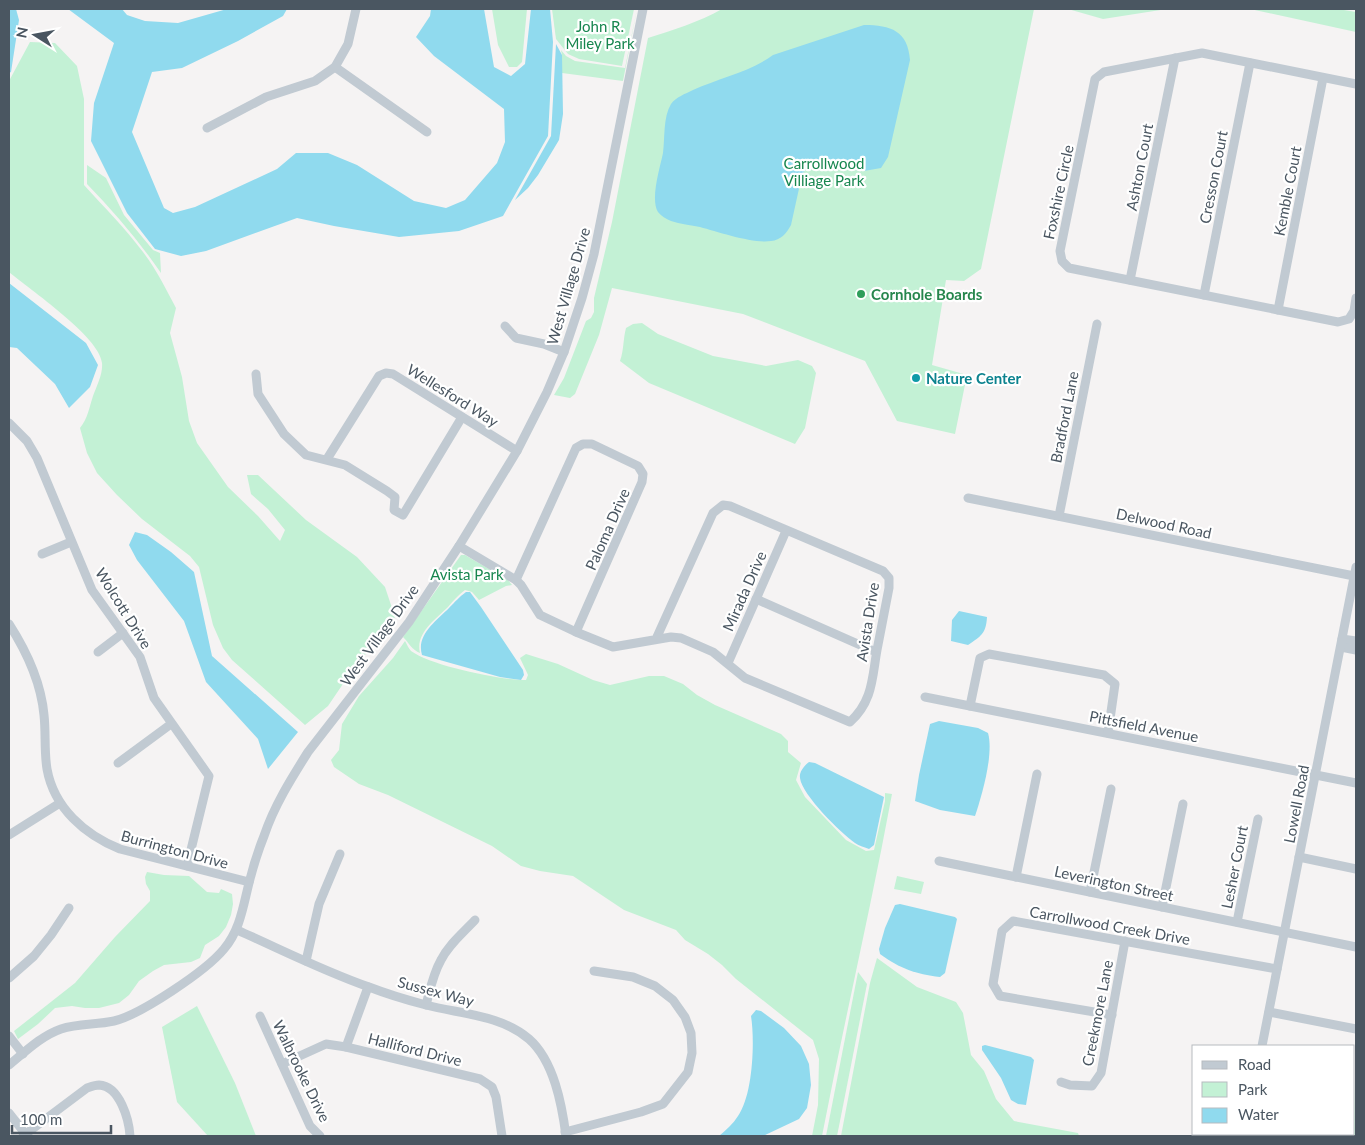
<svg xmlns="http://www.w3.org/2000/svg" width="1365" height="1145" viewBox="0 0 1365 1145" font-family="Lato,sans-serif">
	<rect width="100%" height="100%" fill="#f5f3f3"/>
	<g fill="#c3f1d5">
		<path d="M492 9H527L522 62 517 67H509L498 45Z"/>
		<path d="M552 9H634L622 66 579 59 568 54 556 39Z"/>
		<path d="M637 9 623 81 562 73V55L561 50 566 56 575 61 625 68Z"/>
		<path d="M722 9H1034L981 269 964 281 946 280 932 365 967 375 955 434 897 421 865 361 743 314 612 288 599 335 575 394 570 398 554 395 564 378 586 321 591 318 594 312V298L612 222 648 38C673 30 699 22 722 9Z"/>
		<path d="M1068 9H1167L1103 19Z"/>
		<path d="M1250 9H1338L1356 12V32Z"/>
		<path d="M30 42 55 43 77 66 84 99V185C104 207 125 228 143 252 156 269 166 289 176 308L170 333 182 377 189 421 197 443 228 487 258 516 280 541 285 530 268 509 251 494 247 475H258L306 520 357 557 385 587 395 617 349 675 328 706 305 725 232 660 223 648 213 625 199 567 190 556 142 519 117 495 97 473 87 453 80 428C88 418 89 408 93 396 97 385 103 374 102 363 100 337 29 289 9 272V81Z"/>
		<path d="M87 165 106 178 124 215 153 250 160 253 161 273C139 241 114 212 87 184Z"/>
		<path d="M642 323 658 334 713 356 766 366 798 360 812 366 816 373 805 428 795 444 649 383 620 361C624 350 623 339 626 328L633 324Z"/>
		<path d="M461 555H465L508 580 512 585 506 586 479 600 472 592 465 590C458 595 453 601 448 607 436 619 415 633 420 653 412 650 409 643 403 637Z"/>
		<path d="M405 641C407 644 408 648 411 651 432 666 500 680 526 680L528 675 520 658 526 654 558 664 593 680 610 685 649 676H664L683 684 697 695 715 705 781 734 788 741V752L801 763 796 780 805 797 846 840 866 851 874 850 885 801V793L892 794C871 908 844 1022 822 1136H812L818 1105 819 1059 813 1040 736 979 722 965 708 954 685 940 676 930 624 910 573 876 540 871 521 866 492 846 388 795 359 784 334 767 331 760 339 750 342 724 359 696 393 658Z"/>
		<path d="M147 872 164 875 189 876 207 892 219 893 221 889 232 894 233 904 231 915 226 927 219 936 205 945 200 958 191 962 164 965 153 971 139 981 129 995 119 1003 99 1008H85L72 1006 55 1008 38 1024 18 1039 14 1031 75 983 115 937 150 901V891L146 884 145 877Z"/>
		<path d="M897 876 924 882 921 894 894 889Z"/>
		<path d="M877 958 917 987 956 1002 963 1013 971 1055 984 1071 996 1099 1014 1121 1078 1133 1079 1136H841L870 983Z"/>
		<path d="M858 972 867 984 841 1116 837 1136H826Z"/>
		<path d="M197 1006 235 1083 256 1136H208L177 1102 162 1027Z"/>
		<path d="M1355 1079 1356 1136H1311V1134H1354Z"/>
	</g>
	<g fill="#90daee">
		<path d="M9 9H16L19 20 11 72 9 73Z"/>
		<path d="M68 9H122L127 15 145 21 178 23 227 9H287L283 16 238 41 182 68 152 72 132 132 164 208 173 213 195 207 277 169 296 153H328L357 165 414 201 446 208 465 200 497 163 505 142 504 109 434 56 416 37 430 16 431 9H484L494 67 511 76 525 64 531 9H550L553 42 548 136 503 216 459 231 399 237 334 226 297 218 206 251 181 256 155 249 127 213 91 141 94 103 114 43Z"/>
		<path d="M864 25C891 25 908 31 910 60L888 157 881 168 864 171 816 165C809 166 805 169 802 175L791 225C786 234 781 240 771 241 754 244 718 232 700 227 691 225 680 224 671 221 666 219 661 216 658 212 650 199 660 168 663 153 665 138 663 117 671 104 676 97 685 94 693 90 719 78 750 72 773 55Z"/>
		<path d="M556 44 562 55 563 114 559 140 538 175 528 188 515 200 551 136Z"/>
		<path d="M9 283 86 343 98 365 90 387 69 408 55 384 17 348 9 347Z"/>
		<path d="M135 532 147 535 171 552 194 572 212 656 298 732 268 769 258 739 206 682 184 621 137 560 129 545Z"/>
		<path d="M466 592H470L481 607 523 670 524 675 521 680 500 677 422 655C416 635 436 621 449 608 455 602 459 597 466 592Z"/>
		<path d="M959 611 987 617C986 634 981 636 968 645L951 641 952 620Z"/>
		<path d="M939 721 978 728 988 733C994 754 982 795 975 816L940 810 915 801 919 775 930 724Z"/>
		<path d="M809 762 815 763 884 797 874 845 869 849C865 847 859 846 855 843 841 833 802 795 800 778 799 772 804 766 809 762Z"/>
		<path d="M900 904 955 917 957 919 945 973 940 977C915 974 901 969 880 954L879 949 885 928 895 905Z"/>
		<path d="M756 1010 761 1011 784 1028 801 1046 809 1064 811 1085 807 1108 799 1119 763 1136H719C726 1130 733 1124 738 1116 753 1095 755 1041 751 1016Z"/>
		<path d="M985 1045 1031 1057 1034 1060 1026 1105 1018 1104 1011 1100 1001 1078 982 1050V1046Z"/>
	</g>
	<g fill="none" stroke-linecap="round" stroke-linejoin="round">
		<g stroke="#c1cad2" stroke-width="9">
			<path d="M335 67 427 132"/>
			<path d="M1356 84 1202 53 1104 72 1095 79 1060 251 1062 261 1069 268 1338 322 1349 319 1354 311 1356 298"/>
			<path d="M207 128 266 97 315 81 335 67 348 44 356 9"/>
			<path d="M1130 280 1175 58"/>
			<path d="M1204 295 1250 63"/>
			<path d="M1278 310 1323 78"/>
			<path d="M505 326 516 338 544 344 564 352"/>
			<path d="M256 374 258 394 284 434 306 455 345 465 387 491 395 497 394 510 403 515 462 417"/>
			<path d="M9 423 27 441 37 458 92 590 140 657 154 698 209 776 187 866"/>
			<path d="M327 459 379 376 386 373 393 374 517 451"/>
			<path d="M968 498 1354 576"/>
			<path d="M1059 516 1097 324"/>
			<path d="M459 546 516 580 521 585 540 615 576 632 613 647 671 637 681 638 713 652 745 678 850 722C873 701 872 678 877 650 881 630 885 609 889 588V578L883 571 730 506 723 505 713 513 656 639"/>
			<path d="M42 554 71 542"/>
			<path d="M516 580 576 448 583 444H592L638 466 643 474 642 482 576 632"/>
			<path d="M756 599 876 652"/>
			<path d="M9 624C27 652 41 682 44 715 46 733 44 751 47 769 54 808 85 835 120 849L249 882"/>
			<path d="M1342 639 1356 641"/>
			<path d="M1341 647 1356 650"/>
			<path d="M98 652 123 633"/>
			<path d="M728 663 786 531"/>
			<path d="M925 697 1356 783"/>
			<path d="M970 706 980 658 989 654 1104 675 1115 684 1108 733"/>
			<path d="M118 763 171 724"/>
			<path d="M9 835 60 803"/>
			<path d="M1299 857 1356 869"/>
			<path d="M939 861 1356 947"/>
			<path d="M1016 877 1037 774"/>
			<path d="M1090 892 1111 789"/>
			<path d="M1162 907 1183 804"/>
			<path d="M1237 922 1258 819"/>
			<path d="M237 930C280 949 323 971 369 987 387 994 407 1000 426 1005 461 1014 501 1015 529 1039 554 1061 562 1105 566 1136"/>
			<path d="M306 961 319 904 340 854"/>
			<path d="M9 978 34 956 51 935 69 908"/>
			<path d="M426 1005C430 990 433 974 441 960 449 944 463 933 475 920"/>
			<path d="M1269 1012 1356 1029"/>
			<path d="M1112 1015 1000 996 993 984 1002 931 1013 921 1277 969"/>
			<path d="M260 1016 310 1126 320 1136"/>
			<path d="M9 1036 23 1054"/>
			<path d="M1262 1046 1356 567"/>
			<path d="M346 1047 368 987"/>
			<path d="M282 1064 326 1044 346 1047 480 1079 492 1087 496 1097 502 1136"/>
			<path d="M9 1065C25 1052 41 1036 61 1029 78 1023 96 1025 114 1021 140 1015 206 971 224 949 240 930 243 907 249 883 253 867 258 851 264 836 274 806 291 779 308 752L409 622 459 546 517 451 547 392 564 352 582 298 594 254 643 9"/>
			<path d="M1061 1082 1070 1085 1092 1086 1101 1073 1125 941"/>
			<path d="M9 1113 27 1136"/>
			<path d="M565 1132 641 1112 663 1104 688 1072 692 1053 691 1033 685 1017 673 1000 655 986 633 977 594 971"/>
			<path d="M23 1136 87 1088C90 1087 95 1085 99 1085 120 1086 129 1120 130 1136"/>
			<path d="M1243 1136 1244 1134"/>
		</g>
	</g>
	<circle fill="#2e9e5b" stroke="#fff" stroke-width="2" cx="861" cy="294" r="5"/>
	<circle fill="#0f9aa8" stroke="#fff" stroke-width="2" cx="916" cy="378" r="5"/>
	<g text-anchor="middle" dominant-baseline="central" stroke-width="4.5" stroke-linejoin="round" paint-order="stroke">
		<g font-size="15" fill="#17864f" stroke="#fff">
			<text x="600" y="26">John R.<tspan x="600" dy="17">Miley Park</tspan></text>
			<text x="824" y="163">Carrollwood<tspan x="824" dy="17">Villiage Park</tspan></text>
			<text x="467" y="574">Avista Park</text>
		</g>
		<g font-size="15" fill="#4a5661" stroke="#fff">
			<text transform="translate(1139 167) rotate(-79)">Ashton Court</text>
			<text transform="translate(1213 177) rotate(-79)">Cresson Court</text>
			<text transform="translate(1287 191) rotate(-79)">Kemble Court</text>
			<text transform="translate(1058 192) rotate(-78)">Foxshire Circle</text>
			<text transform="translate(568 286) rotate(-74)">West Village Drive</text>
			<text transform="translate(453 395) rotate(32)">Wellesford Way</text>
			<text transform="translate(1064 417) rotate(-79)">Bradford Lane</text>
			<text transform="translate(1164 523) rotate(12)">Delwood Road</text>
			<text transform="translate(607 529) rotate(-66)">Paloma Drive</text>
			<text transform="translate(744 591) rotate(-66)">Mirada Drive</text>
			<text transform="translate(124 608) rotate(58)">Wolcott Drive</text>
			<text transform="translate(867 622) rotate(-81)">Avista Drive</text>
			<text transform="translate(379 635) rotate(-54)">West Village Drive</text>
			<text transform="translate(1144 726) rotate(11)">Pittsfield Avenue</text>
			<text transform="translate(1296 804) rotate(-79)">Lowell Road</text>
			<text transform="translate(175 849) rotate(15)">Burrington Drive</text>
			<text transform="translate(1234 867) rotate(-79)">Lesher Court</text>
			<text transform="translate(1114 883) rotate(12)">Leverington Street</text>
			<text transform="translate(1110 925) rotate(10)">Carrollwood Creek Drive</text>
			<text transform="translate(436 991) rotate(15)">Sussex Way</text>
			<text transform="translate(1097 1013) rotate(-79)">Creekmore Lane</text>
			<text transform="translate(415 1049) rotate(14)">Halliford Drive</text>
			<text transform="translate(302 1071) rotate(64)">Walbrooke Drive</text>
		</g>
		<g font-size="15" font-weight="bold" fill="#27864d" stroke="#fff" text-anchor="start">
			<text x="871" y="294">Cornhole Boards</text>
		</g>
		<g font-size="15" font-weight="bold" fill="#0d838f" stroke="#fff" text-anchor="start">
			<text x="926" y="378">Nature Center</text>
		</g>
	</g>
	<rect width="1365" height="1145" fill="none" stroke="#4a5661" stroke-width="20"/>
	<rect x="1192" y="1045" width="162" height="90" fill="#ffffff" stroke="#b7bbc0"/>
	<rect x="1202" y="1061" width="25" height="8" fill="#c1cad2" stroke="#b7bbc0"/>
	<text x="1238" y="1070" font-size="15" fill="#4a5661">Road</text>
	<rect x="1202" y="1082" width="25" height="15" fill="#c3f1d5" stroke="#b7bbc0"/>
	<text x="1238" y="1095" font-size="15" fill="#4a5661">Park</text>
	<rect x="1202" y="1108" width="25" height="15" fill="#90daee" stroke="#b7bbc0"/>
	<text x="1238" y="1120" font-size="15" fill="#4a5661">Water</text>
	<g transform="translate(35 35) rotate(281)" stroke="#ffffff" stroke-width="4" paint-order="stroke">
	<path d="M0-4L9 19L0 12L-9 19Z" fill="#4a5661"/>
	<text y="-8" font-size="14" font-weight="bold" text-anchor="middle" fill="#4a5661">N</text>
	</g>
	<path d="M12 1125v8h99v-8" fill="none" stroke="#4a5661" stroke-width="2.5"/>
	<text x="20" y="1125" font-size="15" fill="#4a5661" stroke="#ffffff" stroke-width="4" paint-order="stroke">100 m</text>
</svg>
